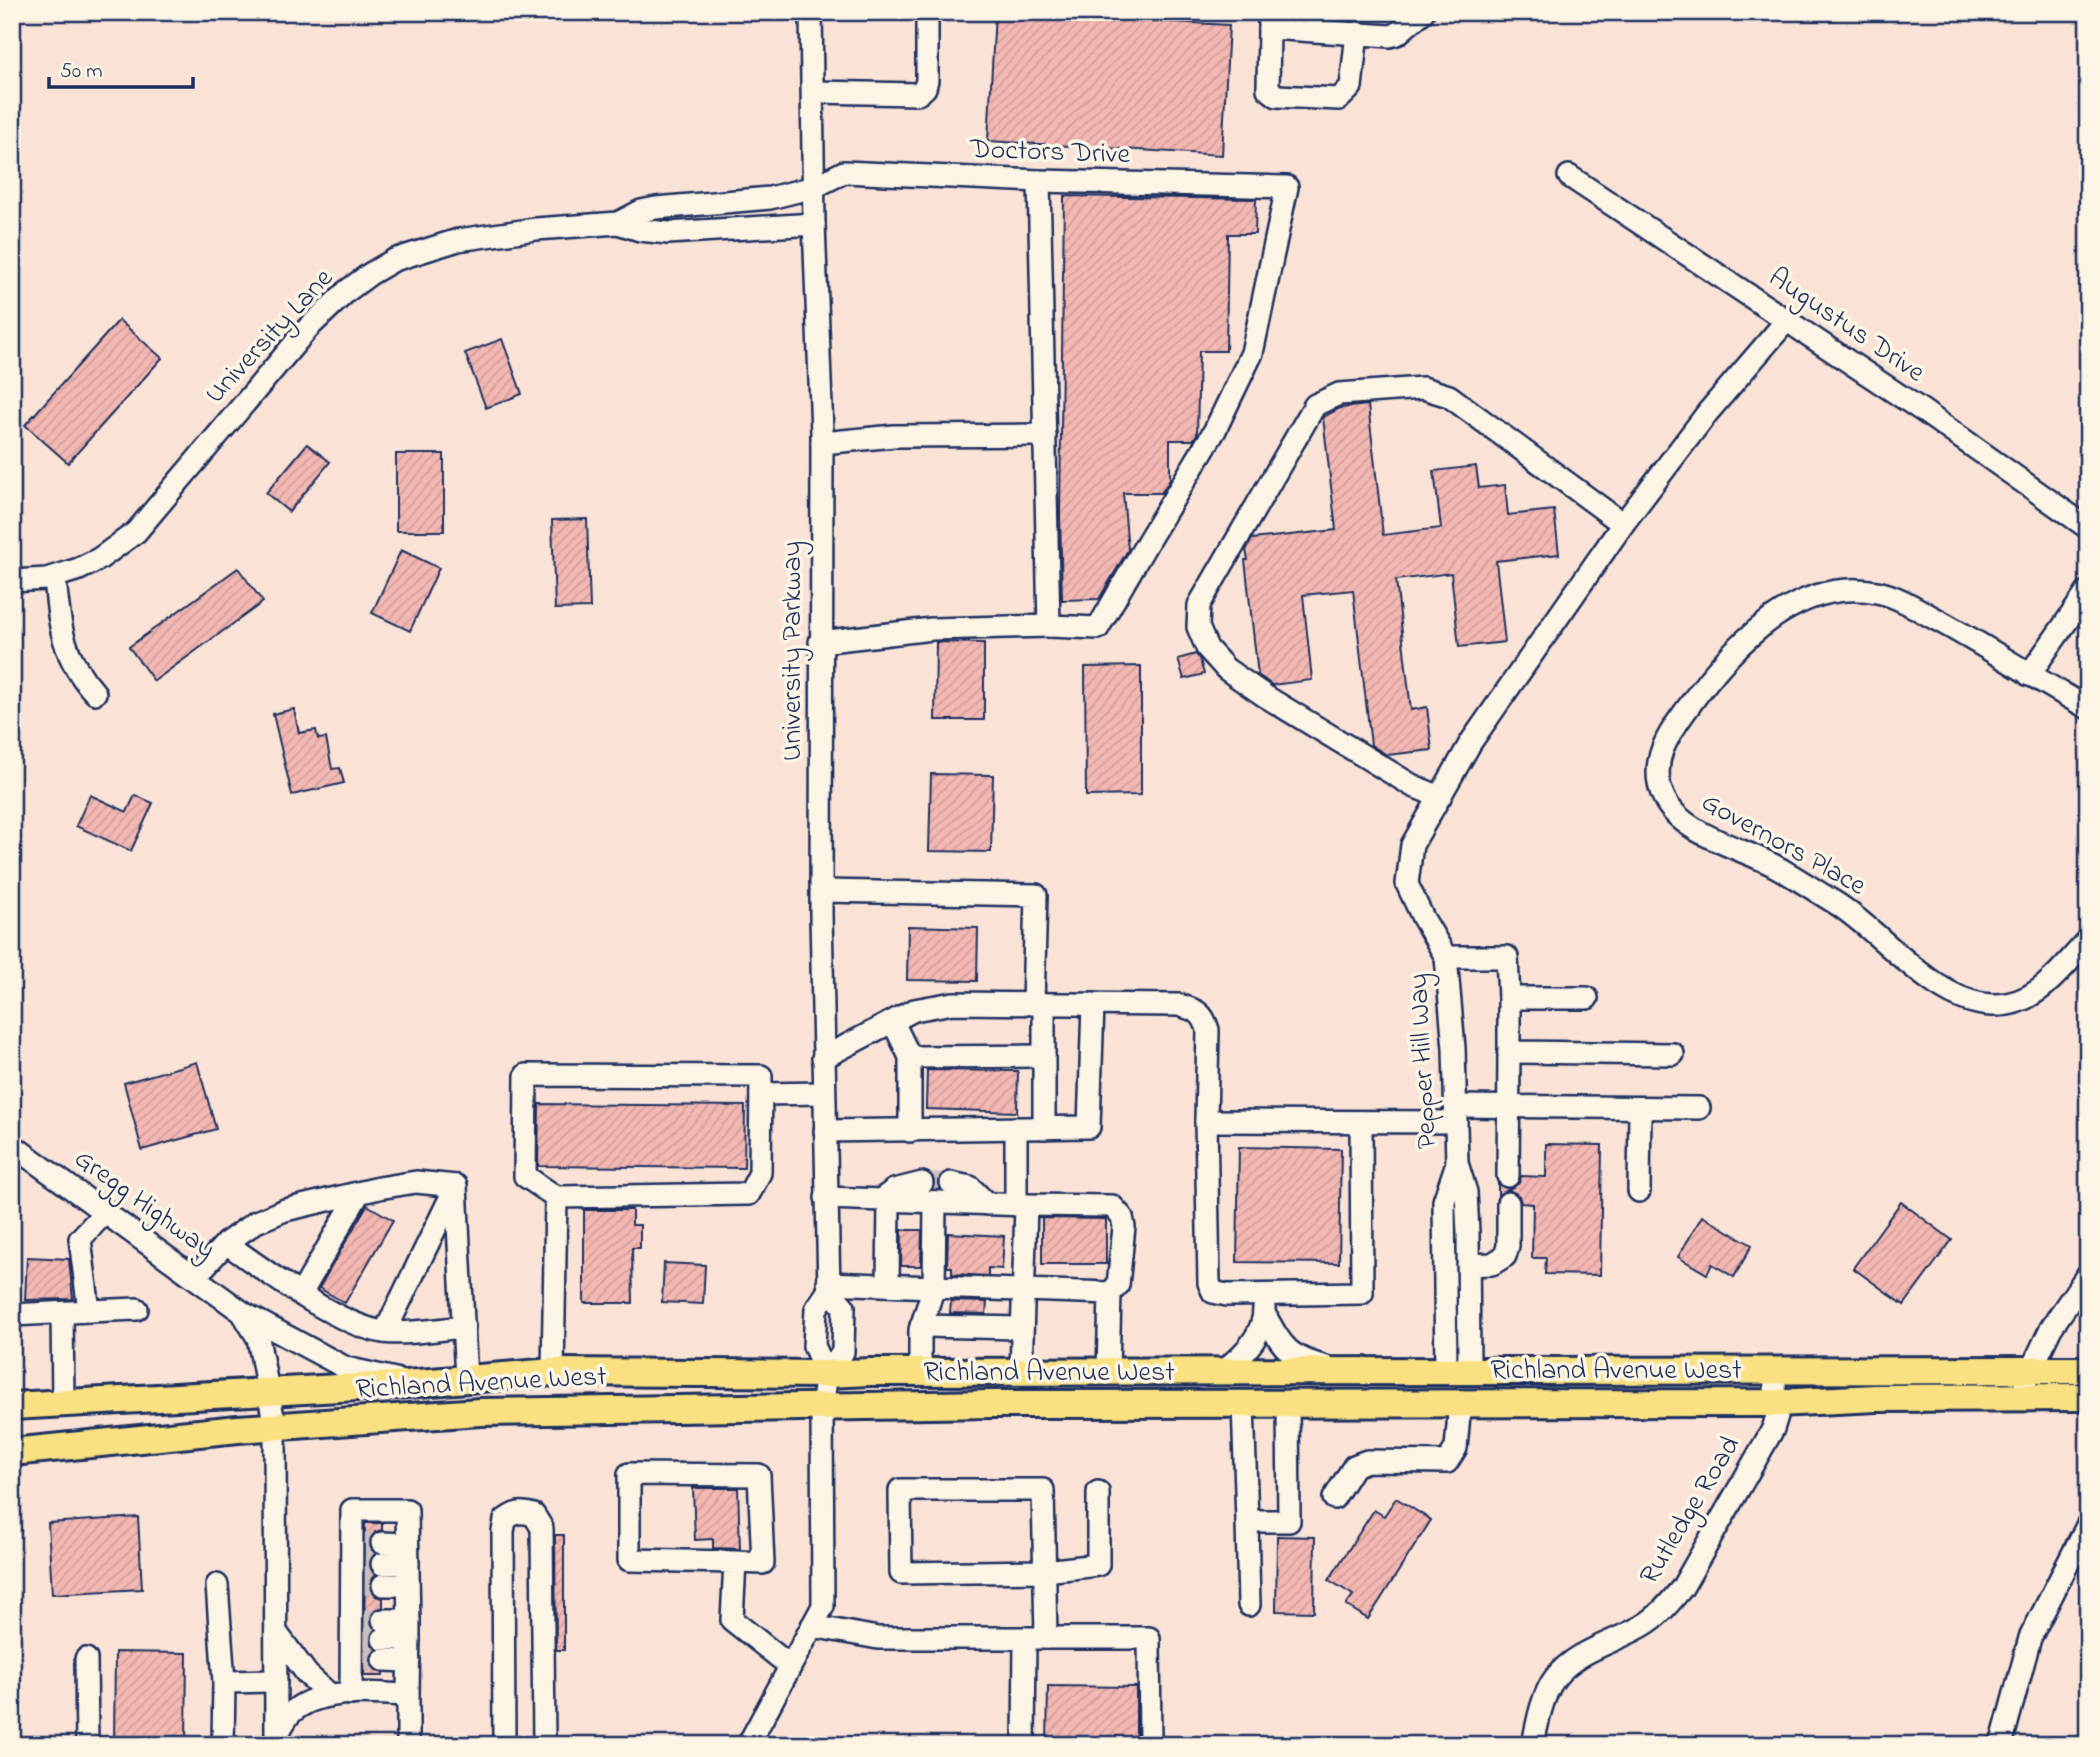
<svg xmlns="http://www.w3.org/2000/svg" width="2100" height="1757" viewBox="0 0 2100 1757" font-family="'Indie Flower',sans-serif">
	<defs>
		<pattern id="building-hatch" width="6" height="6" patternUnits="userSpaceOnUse" patternTransform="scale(1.75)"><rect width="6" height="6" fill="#f4b8b3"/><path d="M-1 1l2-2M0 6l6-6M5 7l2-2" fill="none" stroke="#d19e9c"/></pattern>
	</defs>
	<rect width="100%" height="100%" fill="#fae3d6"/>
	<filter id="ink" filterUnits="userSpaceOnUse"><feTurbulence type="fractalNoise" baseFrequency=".0143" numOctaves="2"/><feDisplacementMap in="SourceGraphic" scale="14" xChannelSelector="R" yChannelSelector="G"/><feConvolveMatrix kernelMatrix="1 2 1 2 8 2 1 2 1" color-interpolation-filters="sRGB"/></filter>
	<g filter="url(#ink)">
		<g fill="url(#building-hatch)" stroke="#1b2f5e" stroke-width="2">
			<path d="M995 12 1229 25 1222 155 988 141Z"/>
			<path d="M1064 196 1256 199 1255 234H1228L1226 351H1199L1197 434 1193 440H1170V480L1161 493H1123L1128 550 1099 599 1062 600 1060 514Z"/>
			<path d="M119 320 162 358 68 463 25 425Z"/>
			<path d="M502 339 522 394 486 408 465 353Z"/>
			<path d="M1368 405 1383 535 1441 528 1434 471 1476 466 1479 488 1505 485 1508 515 1554 510 1559 554 1496 561 1505 642 1459 647 1451 573 1396 580 1411 710 1427 707 1432 750 1387 755 1371 745 1353 590 1303 595 1312 680 1272 685 1258 675 1245 560H1248L1246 550 1252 539 1336 530 1323 417 1340 408Z"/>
			<path d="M307 444 330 462 289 512 266 493Z"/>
			<rect x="396" y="454" width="48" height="77"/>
			<path d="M587 519 590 608 555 609 552 520Z"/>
			<path d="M401 550 439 568 410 631 372 613Z"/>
			<path d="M238 568 263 602 154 681 129 647Z"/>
			<path d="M936 642 984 643V720H935Z"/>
			<path d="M1196 654 1200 660 1204 674 1184 679 1178 659Z"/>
			<path d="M1141 666V795L1086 796 1085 667Z"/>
			<path d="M294 709 299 733 316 730 318 739 326 738 332 769 340 768 344 783 292 795 273 714Z"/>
			<path d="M931 774 993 775 991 852 929 851Z"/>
			<path d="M90 795 127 812 135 795 153 803 131 851 76 826Z"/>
			<path d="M908 926 978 928 977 981 907 980Z"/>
			<path d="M197 1062 216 1129 142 1150 124 1083Z"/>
			<path d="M927 1070 1018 1071 1017 1112 926 1109Z"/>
			<path d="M539 1104 745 1106 744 1168 538 1166Z"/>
			<path d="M1546 1144 1602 1145 1600 1275 1545 1274 1546 1258H1532L1533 1204 1521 1203 1519 1196 1509 1190 1498 1195V1184L1509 1189 1519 1183 1521 1176 1546 1177Z"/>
			<path d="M1239 1147 1341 1149 1339 1263 1237 1262Z"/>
			<path d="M1901 1202 1952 1240 1904 1305 1853 1268Z"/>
			<path d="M367 1205 393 1220 345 1303 319 1288Z"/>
			<path d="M584 1210H632V1225H640V1248H632L633 1303H584Z"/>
			<path d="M1702 1216 1752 1245 1734 1277 1712 1264 1707 1274 1678 1257Z"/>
			<path d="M1042 1218 1106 1219V1264H1042Z"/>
			<path d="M902 1230H922L921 1266H901Z"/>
			<path d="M948 1233 1004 1236 1002 1269 988 1268V1276L952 1274V1267H947Z"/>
			<path d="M27 1257 69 1259 73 1299 25 1300Z"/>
			<path d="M664 1263 705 1265 703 1304 662 1302Z"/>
			<path d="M951 1301 987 1302 986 1314 950 1313Z"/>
			<path d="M693 1488H738L740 1549 713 1548V1539L695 1540Z"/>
			<path d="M1396 1498 1431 1520 1368 1619 1346 1605 1353 1595 1329 1580 1374 1510 1384 1516Z"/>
			<path d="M138 1517 142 1589 52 1594 48 1523Z"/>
			<path d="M365 1523H382V1530L375 1532 371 1537 369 1543 374 1554 369 1564 375 1575 370 1584 371 1591 376 1596 383 1598V1607L372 1613 370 1619 374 1629 370 1640 375 1650 370 1660 372 1667 377 1671 383 1673V1676H364Z"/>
			<path d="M555 1535H564V1650H556Z"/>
			<path d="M1277 1536 1315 1537 1314 1612 1276 1611Z"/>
			<path d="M115 1652 187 1653 186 1744 114 1743Z"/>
			<path d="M1048 1686 1136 1687V1745H1047Z"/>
		</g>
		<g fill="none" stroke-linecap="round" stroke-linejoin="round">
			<g stroke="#cdbfbe" stroke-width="21" stroke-dasharray="21 10" stroke-linecap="butt">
				<path d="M922 1183H951"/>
				<path d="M359 1543H382"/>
				<path d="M360 1564H382"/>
				<path d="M360 1584 383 1585"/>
				<path d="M360 1620H383"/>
				<path d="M360 1638 383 1639"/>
				<path d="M360 1660H383"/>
			</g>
			<defs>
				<g id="minor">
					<path d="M811 12 814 224 822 432 821 915 829 1290 816 1309 814 1346 827 1374"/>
					<path d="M1269 12V28L1390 36 1397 34 1423 12"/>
					<path d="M1269 28 1268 89 1277 96 1339 99 1351 87 1357 33"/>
					<path d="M813 92 918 94 925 88 927 80V12"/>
					<path d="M1569 176 1923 411 2088 528"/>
					<path d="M618 223 640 230 668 233 814 224"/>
					<path d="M822 443 894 436 1045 435"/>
					<path d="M55 578C59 624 62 657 95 693"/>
					<path d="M12 581 47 579 79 569 99 559 136 532 308 328 347 291 370 274 394 260 458 240 536 229 618 223 641 211 656 208 770 198 814 187 844 172 1039 181 1287 187 1252 353 1215 430 1148 541 1098 628 1049 626"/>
					<path d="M820 642 932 629 1049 626 1039 181"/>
					<path d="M2029 675 2088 591"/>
					<path d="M2088 708C2035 679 1985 645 1932 617 1914 607 1897 596 1877 592 1801 577 1738 640 1697 695 1675 726 1645 758 1664 798 1681 834 1739 847 1773 865 1794 876 1814 890 1834 902 1882 931 1933 1003 1992 1005 2036 1007 2061 969 2088 940"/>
					<path d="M1440 797 1413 786 1265 696 1226 669 1207 648 1198 627 1199 605 1315 405 1339 394 1423 388 1449 396 1623 524"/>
					<path d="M822 891 1036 895 1033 1004"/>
					<path d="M1446 957H1507L1509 998"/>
					<path d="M1587 998H1509V1052L1673 1054"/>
					<path d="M1044 1004V1128"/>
					<path d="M893 1022 910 1057V1131"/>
					<path d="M910 1057 1044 1056"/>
					<path d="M823 1058 914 1010 953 1003 1179 1005C1196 1010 1203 1012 1208 1030L1206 1121 1209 1283 1213 1292 1227 1295 1362 1293 1361 1122"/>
					<path d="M526 1075 761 1076 760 1173 749 1194 556 1197 525 1176Z"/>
					<path d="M761 1094 824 1093"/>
					<path d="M1455 1106 1699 1108"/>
					<path d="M1206 1121 1456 1122"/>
					<path d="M1016 1128V1205"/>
					<path d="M825 1131 1089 1127 1093 1004"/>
					<path d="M12 1145 242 1312 258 1338 275 1427 276 1745"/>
					<path d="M1508 1176 1509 1052"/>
					<path d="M951 1183 970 1187 987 1204"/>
					<path d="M456 1186 466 1379"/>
					<path d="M1639 1191 1640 1108"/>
					<path d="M826 1198 1026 1205 1021 1372"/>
					<path d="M882 1199 894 1190 922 1183"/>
					<path d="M1026 1205 1112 1206 1122 1217 1124 1227 1118 1285 1110 1293"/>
					<path d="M226 1243C264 1270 338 1326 384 1332 406 1335 441 1329 464 1327"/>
					<path d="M1468 1265 1492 1264 1505 1256 1508 1246V1203"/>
					<path d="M195 1277 226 1243 256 1222 285 1210 379 1188 416 1182 456 1186"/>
					<path d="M828 1283 934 1287 935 1202"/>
					<path d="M888 1285 889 1200"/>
					<path d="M301 1294 359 1193"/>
					<path d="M89 1311 137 1309"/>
					<path d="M62 1313 63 1402"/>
					<path d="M243 1313 346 1368 395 1379"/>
					<path d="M13 1315 89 1311 80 1239 106 1211"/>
					<path d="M1265 1315C1283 1348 1288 1357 1326 1367"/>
					<path d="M921 1326 1022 1328"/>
					<path d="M385 1332 455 1188"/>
					<path d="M1446 1369 1444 1201 1457 1163"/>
					<path d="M1469 1369 1468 1233 1466 1192 1457 1163 1454 1048 1446 957 1423 918 1407 884 1412 845 1471 742 1623 524 1708 412 1787 320"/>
					<path d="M1223 1371C1243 1355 1265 1335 1264 1307"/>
					<path d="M553 1372 556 1197"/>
					<path d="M920 1372V1330L934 1287 1110 1293 1108 1372"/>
					<path d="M2025 1383 2051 1328 2088 1274"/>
					<path d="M1243 1404 1247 1521H1289L1288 1404"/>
					<path d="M1334 1498 1354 1466 1367 1461 1447 1462 1456 1448 1460 1403"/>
					<path d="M1247 1521 1249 1605"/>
					<path d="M382 1543 407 1544"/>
					<path d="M735 1562 629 1560V1474L759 1475 763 1563 735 1562 732 1620 790 1666"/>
					<path d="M382 1564 408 1563"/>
					<path d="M217 1585 224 1682 223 1745"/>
					<path d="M383 1585H408"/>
					<path d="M383 1620H409"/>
					<path d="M812 1626 878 1638H1149L1150 1745"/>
					<path d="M276 1632 307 1674 330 1695"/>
					<path d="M1046 1638 1043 1490H900L901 1573 1045 1571 1098 1565V1492"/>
					<path d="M383 1639H409"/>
					<path d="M86 1659 87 1745"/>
					<path d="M383 1660 409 1661"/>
					<path d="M224 1682 276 1681"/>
					<path d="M351 1694 352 1510H407L409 1628 408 1695"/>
					<path d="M276 1737C280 1730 285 1720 290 1714 319 1686 372 1694 408 1695V1745"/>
					<path d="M504 1745 503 1532 505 1520C515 1512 521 1511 534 1515L542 1528 544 1745"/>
					<path d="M748 1745 823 1606 822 1407 827 1374 843 1352 844 1307 829 1290"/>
					<path d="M1024 1745 1025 1638"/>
					<path d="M1533 1745C1537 1724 1542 1695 1555 1678 1577 1649 1618 1642 1647 1623 1661 1614 1671 1601 1682 1588L1773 1429 1777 1416 1774 1370"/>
					<path d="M2001 1745 2030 1638 2088 1524"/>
				</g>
				<g id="major">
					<path d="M12 1406 394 1385 553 1372 827 1374 870 1372 2088 1370"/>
					<path d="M12 1452 238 1429 480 1412 994 1404 1777 1403 1876 1398 2088 1397"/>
				</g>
			</defs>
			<use href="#minor" stroke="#1b2f5e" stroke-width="26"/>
			<use href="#major" stroke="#1b2f5e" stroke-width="32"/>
			<use href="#minor" stroke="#fcf5e5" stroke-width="21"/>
			<use href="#major" stroke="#f9e181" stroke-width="26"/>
		</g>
	</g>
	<g text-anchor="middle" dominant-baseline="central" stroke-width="7" stroke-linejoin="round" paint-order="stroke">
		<g font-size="28" fill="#1b2f5e" stroke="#fcf5e5">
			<text transform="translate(1050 153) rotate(2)">Doctors Drive</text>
			<text transform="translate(1846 326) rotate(34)">Augustus Drive</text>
			<text transform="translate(270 337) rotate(-47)">University Lane</text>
			<text transform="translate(793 651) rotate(-90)">University Parkway</text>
			<text transform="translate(1783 845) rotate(29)">Governors Place</text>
			<text transform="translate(1424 1061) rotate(-93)">Pepper Hill Way</text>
			<text transform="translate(144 1205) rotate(36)">Gregg Highway</text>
			<text x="1616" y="1371">Richland Avenue West</text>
			<text x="1049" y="1373">Richland Avenue West</text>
			<text transform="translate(481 1384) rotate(-3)">Richland Avenue West</text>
			<text transform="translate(1691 1511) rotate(-59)">Rutledge Road</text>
		</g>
	</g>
	<rect width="2100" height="1757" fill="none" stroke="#fcf5e5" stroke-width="42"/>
	<rect x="21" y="21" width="2058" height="1715" fill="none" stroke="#1b2f5e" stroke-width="2.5" filter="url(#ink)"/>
	<path d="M49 77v10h144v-10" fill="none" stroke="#1b2f5e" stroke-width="3.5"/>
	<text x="60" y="77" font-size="21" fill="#1b2f5e" stroke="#fcf5e5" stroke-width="5" paint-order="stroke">50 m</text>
</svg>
